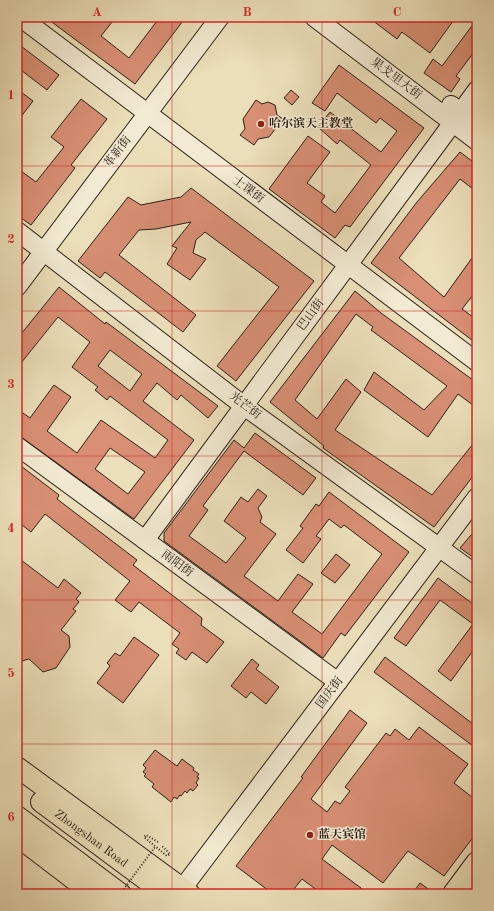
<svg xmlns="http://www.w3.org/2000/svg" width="494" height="911" viewBox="0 0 494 911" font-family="'Old Standard TT','Noto Serif SC',serif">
	<rect width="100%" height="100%" fill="#ebdfb9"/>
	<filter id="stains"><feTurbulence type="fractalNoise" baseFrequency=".005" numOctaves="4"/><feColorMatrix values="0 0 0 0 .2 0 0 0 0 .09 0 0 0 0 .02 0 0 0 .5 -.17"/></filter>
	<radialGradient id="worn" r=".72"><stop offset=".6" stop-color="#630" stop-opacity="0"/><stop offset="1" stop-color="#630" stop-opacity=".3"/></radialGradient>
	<g fill="#d88f74" stroke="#2b2017" fill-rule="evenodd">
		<path d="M45 17H116L101 36 129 58 160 17H186L135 84Z"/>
		<path d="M368 17H456L430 53 402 32 397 39Z"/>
		<path d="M477 19V48L456 76 460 79 451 92 424 73 433 59 442 66Z"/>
		<path d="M17 43 59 75 47 90 17 67Z"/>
		<path d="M339 65 424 128 350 227 345 225 335 238 269 189 308 136 330 152 307 183 325 196 321 202 335 213 371 165 340 140 337 144 318 127 330 112 381 152 397 131 380 118 376 123 337 93 325 111 312 103Z"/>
		<path d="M17 89 33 101 17 122Z"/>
		<path d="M291 90 299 97 292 105 284 98Z"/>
		<path d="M81 99 107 119 71 165 75 168 31 225 17 215V168L36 182 64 147 51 137Z"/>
		<path d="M256 100 262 104 268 102 275 105 277 115 283 119 269 137 258 139 254 145 240 135 245 129 243 119Z"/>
		<path d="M460 152 477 165V192L460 179 399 258 444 297 477 251V290L462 309 477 320V344L371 263 417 202Z"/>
		<path d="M191 188 314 281 236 381 217 366 279 287 205 232 196 240 193 253 206 259 190 280 167 264 177 248 172 246 191 222 156 229 139 230 119 255 196 315 183 332 105 272 100 278 78 261 128 197 141 205 181 197Z"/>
		<path d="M59 287 105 324 106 322 218 406 208 418 181 395 177 400 157 383 143 401 194 440 134 519 17 434V409L30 418 54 385 71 397 47 431 77 453 101 420 155 458 168 440 110 396 107 400 95 390 98 387 72 367 90 342 58 317 17 368V339ZM110 350 142 374 130 391 98 366ZM110 448 145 472 128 494 95 469Z"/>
		<path d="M355 291 381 313 477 383V408L458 394 428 437 364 390 374 372 424 410 447 386 371 330 373 327 356 314 295 400 317 419 346 379 361 392 335 430 432 495 477 439V471L434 527 323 448 324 446 270 402Z"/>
		<path d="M255 433 316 478 303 495 244 451 203 506 208 510 189 536 226 563 246 538 224 521 241 497 248 502 258 489 267 496 258 508 262 517 260 522 276 534 244 576 278 601 298 574 313 584 292 612 322 634 382 554 344 525 341 528 329 519 316 536 321 539 303 563 286 550 303 528 300 526 316 504 319 506 329 492 409 552 345 636 341 633 323 658 164 541V533L234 440 244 448Z"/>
		<path d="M17 463 59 495 57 499 137 560 133 565 202 618 201 625 224 642 207 663 192 652 186 660 176 653 179 649 172 644 180 633 139 602 131 612 115 600 130 581 45 514 31 532 17 521Z"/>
		<path d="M477 528V560L460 548Z"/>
		<path d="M336 554 350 565 335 583 321 573Z"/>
		<path d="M17 557 58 588 64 579 81 593 76 599 79 602 73 609 76 611 61 630 69 636 70 647 56 668 43 672 29 659 22 661 17 636Z"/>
		<path d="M438 578 477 607V645L451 681 438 671 473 624 440 600 406 646 394 638Z"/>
		<path d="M134 637 159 655 123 703 97 683 110 666 107 663 115 653 120 656Z"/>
		<path d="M385 657 477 727V749L374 672Z"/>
		<path d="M252 659 259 665 256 669 279 687 266 704 251 692 246 698 231 686Z"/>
		<path d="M350 710 367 723 311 799 327 812 335 801 340 804 350 791 345 787 386 733 390 736 395 729 409 740 419 727 468 764 454 783 477 801V832L444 876 408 851 383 883 332 845 322 859 369 894H322L302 879 290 894H273L236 866 303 778 301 777Z"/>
		<path d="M155 750 177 766 182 759 194 768 193 770 199 774 197 777 199 778 196 783 198 785 193 791 190 789 187 793 185 791 181 796 180 795 177 799 174 797 171 802 152 787 154 784 144 776 146 774 143 772 146 768 143 765Z"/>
		<path d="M420 883 435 894H412Z"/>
	</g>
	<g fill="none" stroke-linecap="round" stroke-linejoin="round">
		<defs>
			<g id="secondary">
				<path d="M20 17 477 362"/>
				<path d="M314 17 477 141"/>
				<path d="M451 105 477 125"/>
				<path d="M17 231 244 406 477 575"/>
				<path d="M17 287 220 17"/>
				<path d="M17 446 338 682"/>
				<path d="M145 540 477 90"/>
				<path d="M182 889 477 497"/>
			</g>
			<g id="primary">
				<path d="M17 767 190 894"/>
				<path id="s1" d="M41 802 165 894"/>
				<path d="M17 816 121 894"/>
				<path d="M17 836 93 894"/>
			</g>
			<path id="highway" d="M454 894 477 863"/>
		</defs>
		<use href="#secondary" stroke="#2b2017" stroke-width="20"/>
		<use href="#primary" stroke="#2b2017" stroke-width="22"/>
		<use href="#highway" stroke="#2b2017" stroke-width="24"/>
		<path stroke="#2b2017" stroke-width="2" stroke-dasharray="1 2" stroke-linecap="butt" d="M158 842 146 835 144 837 167 856 170 854 162 846"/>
		<use href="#secondary" stroke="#f2ead2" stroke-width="18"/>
		<use href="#primary" stroke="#ebdfb9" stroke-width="20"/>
		<use href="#highway" stroke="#ebdfb9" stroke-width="22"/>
		<path stroke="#2b2017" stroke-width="2" stroke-dasharray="1 2" stroke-linecap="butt" d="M120 894 155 847"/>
	</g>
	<path fill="none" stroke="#d62828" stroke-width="1" stroke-opacity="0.55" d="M172 17V894M322 17V894M17 166H477M17 311H477M17 456H477M17 600H477M17 744H477"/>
	<g fill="#8f2418" stroke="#f2ead2" stroke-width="1.5">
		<circle cx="261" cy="124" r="4"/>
		<circle cx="310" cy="835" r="4"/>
	</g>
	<g text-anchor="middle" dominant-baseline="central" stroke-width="3" stroke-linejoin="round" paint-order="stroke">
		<g font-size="12" fill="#2b2017" stroke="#f2ead2">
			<text transform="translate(396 79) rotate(37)">果戈里大街</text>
			<text transform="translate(118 152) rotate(-53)">革新街</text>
			<text transform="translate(248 190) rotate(37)">士课街</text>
			<text transform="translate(311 315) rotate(-54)">巴山街</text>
			<text transform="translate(245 406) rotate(37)">光芒街</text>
			<text transform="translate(177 564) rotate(36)">雨阳街</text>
			<text transform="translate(330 693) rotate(-53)">国庆街</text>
			<text stroke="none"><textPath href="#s1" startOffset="62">Zhongshan Road</textPath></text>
		</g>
		<g font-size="12" font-weight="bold" fill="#2b2017" stroke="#f2ead2" text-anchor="start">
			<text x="269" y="124">哈尔滨天主教堂</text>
			<text x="318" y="835">蓝天宾馆</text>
		</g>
	</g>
	<rect width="494" height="911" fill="none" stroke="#ebdfb9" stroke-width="44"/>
	<rect x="22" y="22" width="450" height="867" fill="none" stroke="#d62828" stroke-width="1.5"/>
	<g font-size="13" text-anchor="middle" font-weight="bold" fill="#d62828">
		<text x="97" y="16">A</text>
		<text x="247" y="16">B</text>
		<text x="397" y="16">C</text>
		<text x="11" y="99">1</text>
		<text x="11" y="243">2</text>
		<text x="11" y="388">3</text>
		<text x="11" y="532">4</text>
		<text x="11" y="677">5</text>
		<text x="11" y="821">6</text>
	</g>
	<rect width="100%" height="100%" filter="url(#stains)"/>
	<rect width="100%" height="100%" fill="url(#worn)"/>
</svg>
